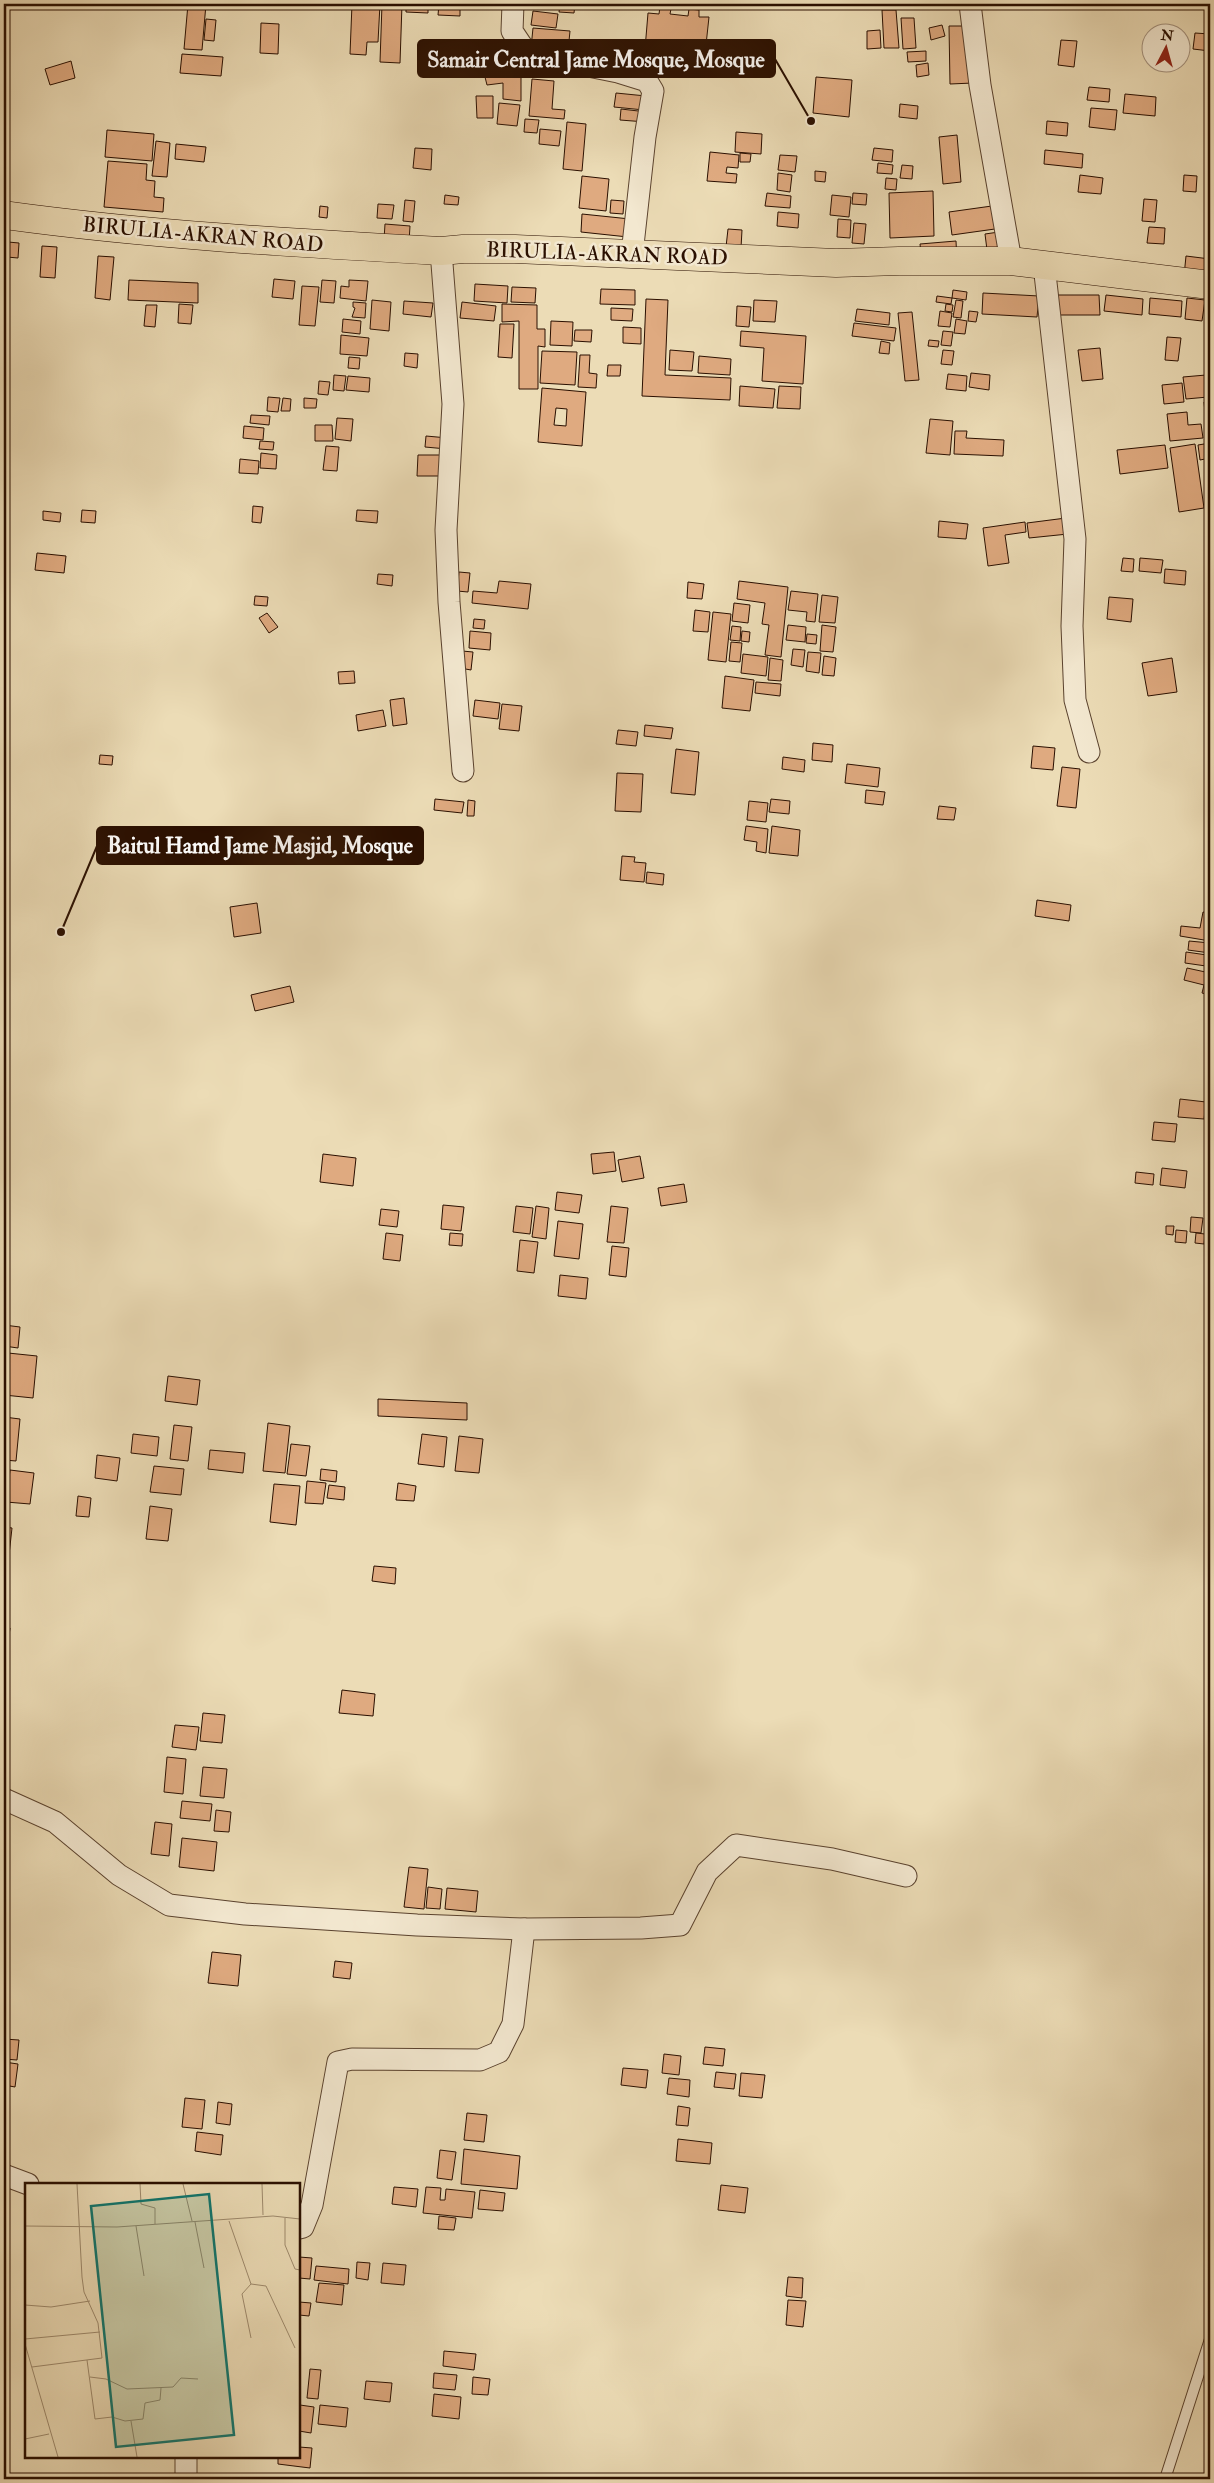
<svg xmlns="http://www.w3.org/2000/svg" width="1214" height="2483" viewBox="0 0 1214 2483" font-family="'IM FELL Double Pica',serif">
	<rect width="100%" height="100%" fill="#ecdcb6"/>
	<filter id="stains"><feTurbulence type="fractalNoise" baseFrequency=".004" numOctaves="4"/><feColorMatrix values="0 0 0 0 .2 0 0 0 0 .09 0 0 0 0 .02 0 0 0 .5 -.17"/></filter>
	<radialGradient id="worn" r=".72"><stop offset=".6" stop-color="#630" stop-opacity="0"/><stop offset="1" stop-color="#630" stop-opacity=".3"/></radialGradient>
	<g fill="#dfaa80" stroke="#2a0f00" fill-rule="evenodd">
		<path d="M4 4H8L6 19H4Z"/>
		<path d="M188 4H206L202 50 184 49Z"/>
		<path d="M352 4H380L378 42H367L366 55 350 54Z"/>
		<path d="M382 4H402L400 63 380 62Z"/>
		<path d="M406 4H428V13L406 12Z"/>
		<path d="M439 4 460 5V16L438 15Z"/>
		<path d="M560 4H575L574 13 559 12Z"/>
		<path d="M660 7 671 9 670 14 688 16 689 9 699 10V17H709L705 54 685 52 684 67 670 65 671 51 645 49 648 13 659 14Z"/>
		<path d="M882 10H896L899 48H884Z"/>
		<path d="M533 11 558 14 556 28 531 25Z"/>
		<path d="M901 18H914L916 48 903 49Z"/>
		<path d="M206 19 216 20 214 41 204 40Z"/>
		<path d="M261 23 279 24 278 54 260 53Z"/>
		<path d="M942 25 945 36 931 40 929 28Z"/>
		<path d="M949 26H971L973 83 950 84Z"/>
		<path d="M533 28 570 31 568 51 531 48Z"/>
		<path d="M880 30 881 48 867 49V31Z"/>
		<path d="M1195 33 1210 34V51L1193 49Z"/>
		<path d="M1061 40 1077 41 1074 67 1058 65Z"/>
		<path d="M926 51V61L908 62 907 52Z"/>
		<path d="M182 54 223 57 221 76 180 73Z"/>
		<path d="M521 60V101L503 99V83L487 85 482 65Z"/>
		<path d="M71 61 75 78 50 85 45 69Z"/>
		<path d="M928 63 929 75 917 77 916 65Z"/>
		<path d="M816 77 852 80 849 117 813 113Z"/>
		<path d="M532 79 554 81 552 109 565 110 564 119 529 116Z"/>
		<path d="M1089 87 1110 89 1109 102 1087 100Z"/>
		<path d="M616 93 646 96 644 110 614 107Z"/>
		<path d="M1125 94 1156 97 1155 116 1123 113Z"/>
		<path d="M476 96H493V118H477Z"/>
		<path d="M499 103 520 105 517 126 497 124Z"/>
		<path d="M900 104 918 106 917 119 899 117Z"/>
		<path d="M1091 108 1117 110 1115 130 1089 127Z"/>
		<path d="M621 109 647 112 646 122 620 120Z"/>
		<path d="M525 119 539 120 537 133 524 132Z"/>
		<path d="M1047 121 1068 123 1067 136 1046 134Z"/>
		<path d="M567 122 586 124 582 171 563 169Z"/>
		<path d="M540 129 561 131 559 146 539 144Z"/>
		<path d="M107 130 154 134 152 161 105 157Z"/>
		<path d="M736 132 762 134 761 154 735 152Z"/>
		<path d="M957 135 961 182 943 184 939 137Z"/>
		<path d="M156 141 170 143 167 177 152 176Z"/>
		<path d="M176 144 206 147 204 162 175 159Z"/>
		<path d="M415 148 432 149 431 170 413 168Z"/>
		<path d="M874 148 893 150 892 162 872 160Z"/>
		<path d="M1045 150 1083 154 1082 168 1044 164Z"/>
		<path d="M710 152 739 155 738 168 727 167 726 173 737 174 736 183 707 181Z"/>
		<path d="M740 153 751 154 750 162H740Z"/>
		<path d="M780 155 797 156 795 172 778 170Z"/>
		<path d="M108 161 147 164 146 180 155 181 154 197 164 198 163 212 104 207Z"/>
		<path d="M878 163 893 165 892 174 877 173Z"/>
		<path d="M902 165 913 166 912 179 900 178Z"/>
		<path d="M815 171 826 172 825 182 815 181Z"/>
		<path d="M778 173 792 175 790 192 777 190Z"/>
		<path d="M1080 175 1103 178 1101 194 1078 192Z"/>
		<path d="M1184 175 1197 176 1196 192 1183 191Z"/>
		<path d="M582 176 609 179 606 211 579 208Z"/>
		<path d="M886 178 897 179 896 190 885 189Z"/>
		<path d="M933 191 934 236 890 238 889 193Z"/>
		<path d="M767 193 791 196 790 208 765 206Z"/>
		<path d="M853 193 867 194 866 205 852 204Z"/>
		<path d="M445 195 459 197 458 205 444 204Z"/>
		<path d="M832 195 851 197 849 217 830 215Z"/>
		<path d="M1144 199 1157 200 1155 222 1142 221Z"/>
		<path d="M405 200 415 201 413 222 403 221Z"/>
		<path d="M611 200 624 201 623 214 610 213Z"/>
		<path d="M378 204 394 205 392 219 377 218Z"/>
		<path d="M999 205 1002 228 952 235 949 212Z"/>
		<path d="M320 206 328 207 327 218 319 217Z"/>
		<path d="M778 212 799 214 798 228 777 226Z"/>
		<path d="M582 214 630 219 628 237 581 232Z"/>
		<path d="M838 219 851 220 850 238 837 237Z"/>
		<path d="M854 223 866 224 864 244 852 243Z"/>
		<path d="M385 224 410 226 408 257 383 255Z"/>
		<path d="M1149 227 1165 228 1164 244 1147 243Z"/>
		<path d="M728 229 742 230 741 248 726 247Z"/>
		<path d="M999 232 1000 249 987 250 985 234Z"/>
		<path d="M956 241 957 262 922 264 920 244Z"/>
		<path d="M8 242 19 243 18 258 7 257Z"/>
		<path d="M42 246 57 247 55 278 40 277Z"/>
		<path d="M4 252 6 253 5 273H4Z"/>
		<path d="M98 256 114 257 110 300 95 298Z"/>
		<path d="M1186 256 1210 259V279L1184 276Z"/>
		<path d="M274 279 295 281 293 299 272 297Z"/>
		<path d="M129 280 198 283V303L128 300Z"/>
		<path d="M322 280 336 281 334 303 320 302Z"/>
		<path d="M349 280 368 281 366 301 340 298 341 286 349 287Z"/>
		<path d="M475 284 508 286 507 303 474 301Z"/>
		<path d="M302 286 319 287 315 326 299 325Z"/>
		<path d="M512 287 536 288 535 303 511 302Z"/>
		<path d="M601 289 635 290V305L600 304Z"/>
		<path d="M953 290 967 292 966 300 952 298Z"/>
		<path d="M983 293 1039 296 1037 317 982 314Z"/>
		<path d="M1053 295H1099L1100 315H1053Z"/>
		<path d="M1106 295 1143 299 1142 315 1104 311Z"/>
		<path d="M937 296 952 298 951 304 936 302Z"/>
		<path d="M1150 298 1182 301 1181 317 1149 314Z"/>
		<path d="M1187 298 1205 300 1202 321 1185 319Z"/>
		<path d="M646 299 668 300 665 375 731 378 730 400 642 396Z"/>
		<path d="M372 300 391 302 389 331 370 329Z"/>
		<path d="M754 300 777 301 775 322 753 321Z"/>
		<path d="M956 300 963 301 961 318 953 317Z"/>
		<path d="M404 301 433 303 431 317 403 314Z"/>
		<path d="M353 302 366 303 365 318 352 317 355 308 353 307Z"/>
		<path d="M462 302 496 306 494 321 460 318Z"/>
		<path d="M179 304 193 305 191 324 178 323Z"/>
		<path d="M502 304 537 305V329H545V347L538 346V389H519V321L502 322Z"/>
		<path d="M946 304 953 305 952 312 945 311Z"/>
		<path d="M146 305H157L155 327 144 326Z"/>
		<path d="M737 306 751 307 749 327 736 326Z"/>
		<path d="M611 308 633 309 632 321 611 320Z"/>
		<path d="M857 309 890 313 889 325 855 321Z"/>
		<path d="M940 311 952 313 950 327 938 326Z"/>
		<path d="M969 311 978 312 976 322 968 321Z"/>
		<path d="M912 312 919 380 905 381 898 313Z"/>
		<path d="M343 319 361 321 360 334 342 332Z"/>
		<path d="M956 319 967 321 965 334 954 333Z"/>
		<path d="M551 321 573 322 572 346 550 345Z"/>
		<path d="M854 323 896 328 894 341 852 336Z"/>
		<path d="M500 324H514L512 358 498 357Z"/>
		<path d="M623 327 641 328V344L623 343Z"/>
		<path d="M575 330H592L591 342 574 341Z"/>
		<path d="M741 331 806 336 803 384 762 381 764 348 740 346Z"/>
		<path d="M943 331 953 332 951 346 941 345Z"/>
		<path d="M341 335 369 338 367 356 340 354Z"/>
		<path d="M1167 337 1181 338 1178 361 1165 360Z"/>
		<path d="M929 340 939 341 938 347 928 346Z"/>
		<path d="M881 341 890 343 889 354 879 353Z"/>
		<path d="M1100 348 1103 379 1082 381 1078 350Z"/>
		<path d="M670 350 694 352 692 371 669 370Z"/>
		<path d="M943 350 954 351 952 365 941 364Z"/>
		<path d="M542 351 577 352 575 385 540 383Z"/>
		<path d="M405 353 418 354 417 368 404 366Z"/>
		<path d="M580 355H590L589 373 597 374 596 388 578 387Z"/>
		<path d="M699 356 731 359 730 375 698 373Z"/>
		<path d="M349 357 360 358 359 369 348 368Z"/>
		<path d="M608 365H621L620 376H607Z"/>
		<path d="M971 373 990 375 989 390 969 387Z"/>
		<path d="M948 374 967 376 966 391 946 389Z"/>
		<path d="M334 375 346 376 344 391 333 390Z"/>
		<path d="M1206 375 1208 397 1186 399 1183 377Z"/>
		<path d="M348 376 370 378 369 392 346 390Z"/>
		<path d="M319 381 330 382 328 395 318 394Z"/>
		<path d="M1182 383 1184 402 1164 404 1162 385Z"/>
		<path d="M740 386 775 389 773 408 739 406Z"/>
		<path d="M779 386 801 387 800 409 777 408Z"/>
		<path d="M542 388 586 392 582 446 538 442ZM556 408 567 409 566 426 554 425Z"/>
		<path d="M268 397 280 398 278 412 267 411Z"/>
		<path d="M283 398 291 399 290 411H281Z"/>
		<path d="M304 398 317 399 316 408H304Z"/>
		<path d="M1210 401V434H1207L1204 402Z"/>
		<path d="M1187 412 1188 425 1201 424 1203 438 1170 441 1167 414Z"/>
		<path d="M251 415 270 416 269 425 250 423Z"/>
		<path d="M337 418 353 419 351 441 335 439Z"/>
		<path d="M930 419 953 421 950 455 926 453Z"/>
		<path d="M315 425H332L333 441H315Z"/>
		<path d="M244 426 264 428 263 440 243 438Z"/>
		<path d="M955 431H967L966 438 1004 440 1003 456 954 454Z"/>
		<path d="M426 436 448 438 447 449 425 447Z"/>
		<path d="M260 441 274 442 273 450 259 449Z"/>
		<path d="M1210 443V458L1200 460 1198 445Z"/>
		<path d="M1195 444 1204 508 1179 512 1170 448Z"/>
		<path d="M1165 445 1168 468 1120 474 1117 450Z"/>
		<path d="M326 446 339 447 337 471 323 470Z"/>
		<path d="M261 453 277 455 276 469 260 468Z"/>
		<path d="M418 455H441L440 476H417Z"/>
		<path d="M240 459 259 461 258 474 239 473Z"/>
		<path d="M1207 475H1210V486L1209 487Z"/>
		<path d="M253 506 263 507 261 523 252 522Z"/>
		<path d="M82 510 96 511 95 523 81 522Z"/>
		<path d="M357 510 378 511 377 523 356 521Z"/>
		<path d="M43 511 61 513 60 522 43 520Z"/>
		<path d="M1066 518 1068 534 1029 538 1027 523Z"/>
		<path d="M939 521 968 524 966 539 938 537Z"/>
		<path d="M1025 522 1026 532 1005 535 1009 563 988 566 983 528Z"/>
		<path d="M37 553 66 556 64 573 35 570Z"/>
		<path d="M1123 558 1134 559 1133 572 1121 571Z"/>
		<path d="M1140 558 1163 560 1161 573 1139 571Z"/>
		<path d="M1165 569 1186 571 1185 585 1164 583Z"/>
		<path d="M459 572 470 573 468 592 457 591Z"/>
		<path d="M378 574 393 575 392 586 377 584Z"/>
		<path d="M499 581 531 584 528 609 472 603 473 591 497 593Z"/>
		<path d="M739 581 788 587 781 657 765 655 769 625 762 624 765 603 737 599Z"/>
		<path d="M688 582 704 584 702 599 687 598Z"/>
		<path d="M791 591 818 594 815 622 806 621 807 612 788 610Z"/>
		<path d="M822 595 838 597 835 623 819 622Z"/>
		<path d="M255 596 268 597 267 606 254 605Z"/>
		<path d="M1109 597 1133 599 1131 622 1107 619Z"/>
		<path d="M734 603 750 605 748 623 732 621Z"/>
		<path d="M695 610 710 612 708 632 693 631Z"/>
		<path d="M713 612 731 614 726 662 708 660Z"/>
		<path d="M267 613 278 627 269 633 259 618Z"/>
		<path d="M474 619 485 620 484 629 473 628Z"/>
		<path d="M788 625 806 627 805 642 786 640Z"/>
		<path d="M822 625 836 627 833 652 820 651Z"/>
		<path d="M732 626 741 627 740 641 730 640Z"/>
		<path d="M470 631 491 633 490 650 469 648Z"/>
		<path d="M742 631 750 632 749 642 741 641Z"/>
		<path d="M807 634 817 635 816 644 806 643Z"/>
		<path d="M731 642 742 643 740 662 729 661Z"/>
		<path d="M793 649 805 650 803 667 791 665Z"/>
		<path d="M462 651 473 652 471 670 460 668Z"/>
		<path d="M808 652 821 653 819 673 806 671Z"/>
		<path d="M743 654 768 657 766 676 741 673Z"/>
		<path d="M824 656 836 658 834 676 822 675Z"/>
		<path d="M770 658 783 660 781 681 768 680Z"/>
		<path d="M1172 658 1177 692 1148 696 1142 663Z"/>
		<path d="M354 671 355 683 339 684 338 672Z"/>
		<path d="M725 676 754 680 750 711 722 708Z"/>
		<path d="M756 682 781 684 780 696 755 693Z"/>
		<path d="M404 698 407 724 393 726 390 700Z"/>
		<path d="M475 700 500 703 498 719 473 716Z"/>
		<path d="M502 704 522 706 519 731 499 729Z"/>
		<path d="M383 710 386 726 358 731 356 715Z"/>
		<path d="M645 725 673 728 671 739 644 736Z"/>
		<path d="M618 730 638 732 636 746 616 744Z"/>
		<path d="M813 743 833 745 832 762 812 760Z"/>
		<path d="M1033 746 1055 748 1053 770 1031 768Z"/>
		<path d="M676 749 699 752 695 795 671 793Z"/>
		<path d="M100 755 113 756 112 765 99 764Z"/>
		<path d="M783 757 805 760 804 772 782 769Z"/>
		<path d="M847 764 880 768 878 787 845 783Z"/>
		<path d="M1062 767 1080 769 1076 808 1057 806Z"/>
		<path d="M617 773 643 774 641 812 615 811Z"/>
		<path d="M866 790 885 792 883 805 865 803Z"/>
		<path d="M435 799 464 802 462 813 434 810Z"/>
		<path d="M771 799 790 801 789 814 769 812Z"/>
		<path d="M468 800 475 801 474 816H467Z"/>
		<path d="M749 801 768 803 766 822 747 820Z"/>
		<path d="M939 806 956 808 954 820 937 819Z"/>
		<path d="M746 826 768 829 766 853 756 851 757 842 744 840Z"/>
		<path d="M772 826 800 830 798 856 769 853Z"/>
		<path d="M622 856 635 857 634 862 646 863 644 882 620 880Z"/>
		<path d="M647 872 664 874 663 885 646 883Z"/>
		<path d="M1037 900 1071 905 1069 921 1035 916Z"/>
		<path d="M257 903 261 933 234 937 230 907Z"/>
		<path d="M1203 912 1210 913V941L1180 936 1181 926 1200 928Z"/>
		<path d="M1189 941 1210 943V953L1188 950Z"/>
		<path d="M1186 952 1207 955 1206 966 1185 963Z"/>
		<path d="M1187 968 1210 973V995L1202 993 1204 985 1184 980Z"/>
		<path d="M290 986 294 1002 255 1011 251 995Z"/>
		<path d="M1180 1099 1206 1102 1204 1119 1178 1117Z"/>
		<path d="M1154 1122 1177 1124 1175 1142 1152 1140Z"/>
		<path d="M614 1152 616 1171 593 1174 591 1154Z"/>
		<path d="M323 1154 356 1158 353 1186 320 1182Z"/>
		<path d="M640 1156 644 1178 622 1182 618 1160Z"/>
		<path d="M1162 1168 1187 1171 1185 1188 1160 1185Z"/>
		<path d="M1136 1172 1154 1174 1153 1185 1135 1183Z"/>
		<path d="M684 1184 687 1202 661 1206 658 1188Z"/>
		<path d="M557 1192 582 1195 579 1213 555 1210Z"/>
		<path d="M443 1205 464 1207 461 1231 441 1229Z"/>
		<path d="M516 1206 533 1208 530 1234 513 1232Z"/>
		<path d="M536 1206 549 1208 546 1239 532 1237Z"/>
		<path d="M611 1206 628 1208 624 1243 607 1242Z"/>
		<path d="M381 1209 399 1211 397 1227 379 1225Z"/>
		<path d="M1191 1217 1203 1218 1201 1233 1190 1232Z"/>
		<path d="M558 1221 583 1224 579 1259 554 1256Z"/>
		<path d="M1166 1226H1174L1173 1235 1166 1234Z"/>
		<path d="M1176 1230 1187 1231 1186 1243 1175 1242Z"/>
		<path d="M386 1233 403 1235 400 1261 383 1259Z"/>
		<path d="M450 1233 463 1234 462 1246 449 1245Z"/>
		<path d="M1196 1233 1205 1234 1204 1244 1195 1243Z"/>
		<path d="M520 1240 538 1242 534 1273 517 1271Z"/>
		<path d="M612 1246 629 1248 626 1277 609 1275Z"/>
		<path d="M560 1275 588 1278 586 1299 558 1296Z"/>
		<path d="M4 1325 20 1327 18 1348 4 1346Z"/>
		<path d="M8 1353 37 1356 33 1398 4 1395Z"/>
		<path d="M168 1376 200 1380 197 1405 165 1401Z"/>
		<path d="M378 1399 467 1403V1420L378 1416Z"/>
		<path d="M4 1417 20 1419 16 1461 4 1460Z"/>
		<path d="M268 1423 290 1426 285 1473 263 1471Z"/>
		<path d="M174 1425 192 1427 188 1461 170 1459Z"/>
		<path d="M133 1434 159 1437 157 1456 131 1453Z"/>
		<path d="M422 1434 447 1437 444 1467 418 1464Z"/>
		<path d="M459 1436 483 1439 479 1473 455 1471Z"/>
		<path d="M291 1444 310 1446 306 1476 287 1474Z"/>
		<path d="M210 1450 245 1453 243 1473 208 1469Z"/>
		<path d="M97 1455 120 1458 117 1481 95 1478Z"/>
		<path d="M154 1466 184 1469 181 1495 150 1492Z"/>
		<path d="M321 1469 337 1471 336 1482 320 1480Z"/>
		<path d="M10 1470 34 1473 30 1504 6 1502Z"/>
		<path d="M307 1481 326 1483 323 1504 305 1503Z"/>
		<path d="M398 1483 416 1486 414 1501 396 1500Z"/>
		<path d="M274 1484 300 1486 296 1525 270 1522Z"/>
		<path d="M329 1485 345 1487 344 1500 327 1498Z"/>
		<path d="M78 1496 91 1498 89 1517 76 1516Z"/>
		<path d="M150 1506 172 1509 168 1541 146 1539Z"/>
		<path d="M4 1527 12 1528 9 1555 4 1554Z"/>
		<path d="M374 1566 396 1568 395 1584 372 1581Z"/>
		<path d="M4 1627 10 1628 7 1651H4Z"/>
		<path d="M342 1690 375 1694 373 1716 339 1713Z"/>
		<path d="M203 1713 225 1715 222 1743 200 1741Z"/>
		<path d="M175 1725 199 1727 196 1750 172 1747Z"/>
		<path d="M167 1757 186 1759 183 1794 164 1792Z"/>
		<path d="M203 1767 227 1769 224 1798 200 1796Z"/>
		<path d="M182 1801 212 1804 210 1821 180 1818Z"/>
		<path d="M216 1810 231 1812 229 1832 214 1831Z"/>
		<path d="M155 1822 172 1824 169 1856 151 1854Z"/>
		<path d="M182 1838 217 1842 214 1871 179 1867Z"/>
		<path d="M409 1867 428 1869 424 1909 404 1907Z"/>
		<path d="M428 1887 442 1889 440 1909 426 1908Z"/>
		<path d="M447 1888 478 1891 476 1912 445 1909Z"/>
		<path d="M212 1952 241 1955 238 1986 208 1983Z"/>
		<path d="M335 1961 352 1963 350 1979 333 1977Z"/>
		<path d="M4 2039 19 2040 17 2060 4 2059Z"/>
		<path d="M705 2047 725 2049 723 2066 703 2064Z"/>
		<path d="M664 2054 681 2056 679 2075 662 2073Z"/>
		<path d="M4 2062 18 2064 15 2087 4 2085Z"/>
		<path d="M623 2068 648 2070 646 2088 621 2085Z"/>
		<path d="M716 2072 736 2074 734 2089 714 2087Z"/>
		<path d="M741 2073 765 2075 762 2098 739 2096Z"/>
		<path d="M669 2078 690 2080 689 2097 667 2094Z"/>
		<path d="M185 2098 205 2100 202 2129 182 2127Z"/>
		<path d="M218 2102 232 2104 230 2125 216 2123Z"/>
		<path d="M678 2106 690 2108 688 2126 676 2125Z"/>
		<path d="M467 2113 487 2115 484 2142 464 2140Z"/>
		<path d="M197 2132 223 2135 221 2155 195 2151Z"/>
		<path d="M678 2139 712 2143 710 2164 676 2161Z"/>
		<path d="M464 2149 520 2156 517 2189 461 2184Z"/>
		<path d="M440 2150 456 2152 452 2180 437 2178Z"/>
		<path d="M721 2185 748 2188 745 2213 718 2210Z"/>
		<path d="M394 2187 418 2189 416 2207 392 2204Z"/>
		<path d="M426 2187 441 2188 440 2200H445L446 2189 475 2192 472 2218 423 2213Z"/>
		<path d="M480 2190 505 2193 503 2211 478 2209Z"/>
		<path d="M439 2216 456 2218 454 2230 438 2229Z"/>
		<path d="M4 2237H6L4 2262Z"/>
		<path d="M299 2257 312 2258 310 2279 299 2278Z"/>
		<path d="M357 2262 370 2263 368 2280 356 2278Z"/>
		<path d="M383 2263 406 2265 404 2285 381 2283Z"/>
		<path d="M316 2266 349 2269 348 2284 314 2280Z"/>
		<path d="M788 2277 803 2278 802 2298 786 2296Z"/>
		<path d="M319 2283 344 2285 342 2305 316 2302Z"/>
		<path d="M788 2300 806 2301 803 2327 786 2325Z"/>
		<path d="M299 2302 311 2303 309 2316 299 2315Z"/>
		<path d="M444 2351 476 2354 474 2370 443 2366Z"/>
		<path d="M310 2369 321 2370 318 2399 307 2398Z"/>
		<path d="M434 2373 457 2375 455 2390 433 2388Z"/>
		<path d="M473 2377 490 2379 488 2395 472 2394Z"/>
		<path d="M366 2381 392 2383 390 2402 364 2399Z"/>
		<path d="M434 2394 461 2397 459 2419 432 2416Z"/>
		<path d="M300 2405 314 2407 311 2433 299 2431Z"/>
		<path d="M320 2405 348 2408 346 2427 318 2424Z"/>
		<path d="M299 2447 312 2448 310 2468 278 2464V2457H299Z"/>
	</g>
	<g fill="none" stroke-linecap="round" stroke-linejoin="round">
		<defs>
			<path id="service" d="M1165 2479 1210 2339"/>
			<g id="minor">
				<path d="M513 4 512 31 522 46 534 55 618 72 647 81 653 91 645 137 632 254"/>
				<path d="M970 4 980 85 1011 261"/>
				<path d="M441 251 453 404 446 530 449 602 463 771"/>
				<path d="M1044 265 1075 539 1072 626 1075 700 1089 752"/>
				<path d="M4 1799 55 1822 119 1875 169 1905 245 1914 417 1925 524 1929 641 1928 680 1925 707 1872 736 1845 832 1859 906 1876"/>
				<path d="M4 2175 28 2184"/>
				<path d="M299 2228 303 2227 312 2205 338 2062 352 2059 480 2060 499 2052 513 2024 524 1929"/>
				<path d="M186 2457V2479"/>
			</g>
			<path id="trunk" d="M4 215C149 235 294 243 441 251L463 249H515L836 263 899 261H1011L1210 285"/>
		</defs>
		<use href="#service" stroke="#5a422e" stroke-width="12"/>
		<use href="#minor" stroke="#5a422e" stroke-width="23"/>
		<use href="#trunk" stroke="#2a0f00" stroke-width="29"/>
		<use href="#service" stroke="#f3e8d0" stroke-width="10"/>
		<use href="#minor" stroke="#f3e8d0" stroke-width="21"/>
		<use href="#trunk" stroke="#ecdcb6" stroke-width="28"/>
	</g>
	<g text-anchor="middle" dominant-baseline="central" stroke-width="5" stroke-linejoin="round" paint-order="stroke">
		<g font-size="21" fill="#2a0f00" stroke="#f3e8d0">
			<text transform="translate(203 235) rotate(5)">BIRULIA-AKRAN ROAD</text>
			<text transform="translate(607 254) rotate(2)">BIRULIA-AKRAN ROAD</text>
		</g>
	</g>
	<g transform="translate(25 2183)">
		<rect width="275" height="275" fill="#ecdcb6"/>
		<path fill="none" stroke="#9e8a6d" stroke-width="1" d="M115 1 116 21 130 25V41M158 1 167 38M237 1 238 32M260 35V62L270 86 275 87M204 38 226 101 241 103 270 165M170 39 179 85M0 43 92 44 248 33 275 36M111 43 119 93M0 122 26 124 65 118M226 155 217 111 226 101M0 156 75 149M0 161 33 274M62 177 70 236 87 234 100 238 118 236 120 220 135 217 136 205M7 184 77 175 73 140 59 109 57 94 52 1M65 194 81 196 102 206 148 204 156 195 173 196M106 238 112 274M0 256 24 251"/>
		<path fill="#0f766e" fill-opacity="0.15" stroke="#0f766e" stroke-width="2.5" d="M184 11 209 252 91 264 66 23Z"/>
		<rect width="275" height="275" fill="none" stroke="#2a0f00" stroke-width="2.5"/>
	</g>
	<path fill="none" stroke="#2a0f00" stroke-width="2" d="M811 121L775 59M61 932L97 846"/>
	<g fill="#2a0f00" stroke="#f3e8d0" stroke-width="2">
		<circle cx="811" cy="121" r="5"/>
		<circle cx="61" cy="932" r="5"/>
	</g>
	<g fill="#2a0f00" stroke="#2a0f00" stroke-width="2">
		<rect x="418" y="40" width="357" height="37" rx="5"/>
		<rect x="97" y="827" width="326" height="37" rx="5"/>
	</g>
	<g font-size="22" text-anchor="middle" font-weight="bold" fill="#fff">
		<text x="596" y="67">Samair Central Jame Mosque, Mosque</text>
		<text x="260" y="853">Baitul Hamd Jame Masjid, Mosque</text>
	</g>
	<rect width="1214" height="2483" fill="none" stroke="#ecdcb6" stroke-width="20"/>
	<rect x="5" y="5" width="1204" height="2473" fill="none" stroke="#2a0f00" stroke-width="2.5"/>
	<rect x="10" y="10" width="1194" height="2463" fill="none" stroke="#2a0f00"/>
	<g transform="translate(1166 48) rotate(6)"><circle r="24" fill="#f3e8d0" stroke="#a3917d"/>
	<path d="M0-4L9 19L0 12L-9 19Z" fill="#8f2418"/>
	<text y="-8" font-size="14" font-weight="bold" text-anchor="middle" fill="#2a0f00">N</text>
	</g>
	<rect width="100%" height="100%" filter="url(#stains)"/>
	<rect width="100%" height="100%" fill="url(#worn)"/>
</svg>
